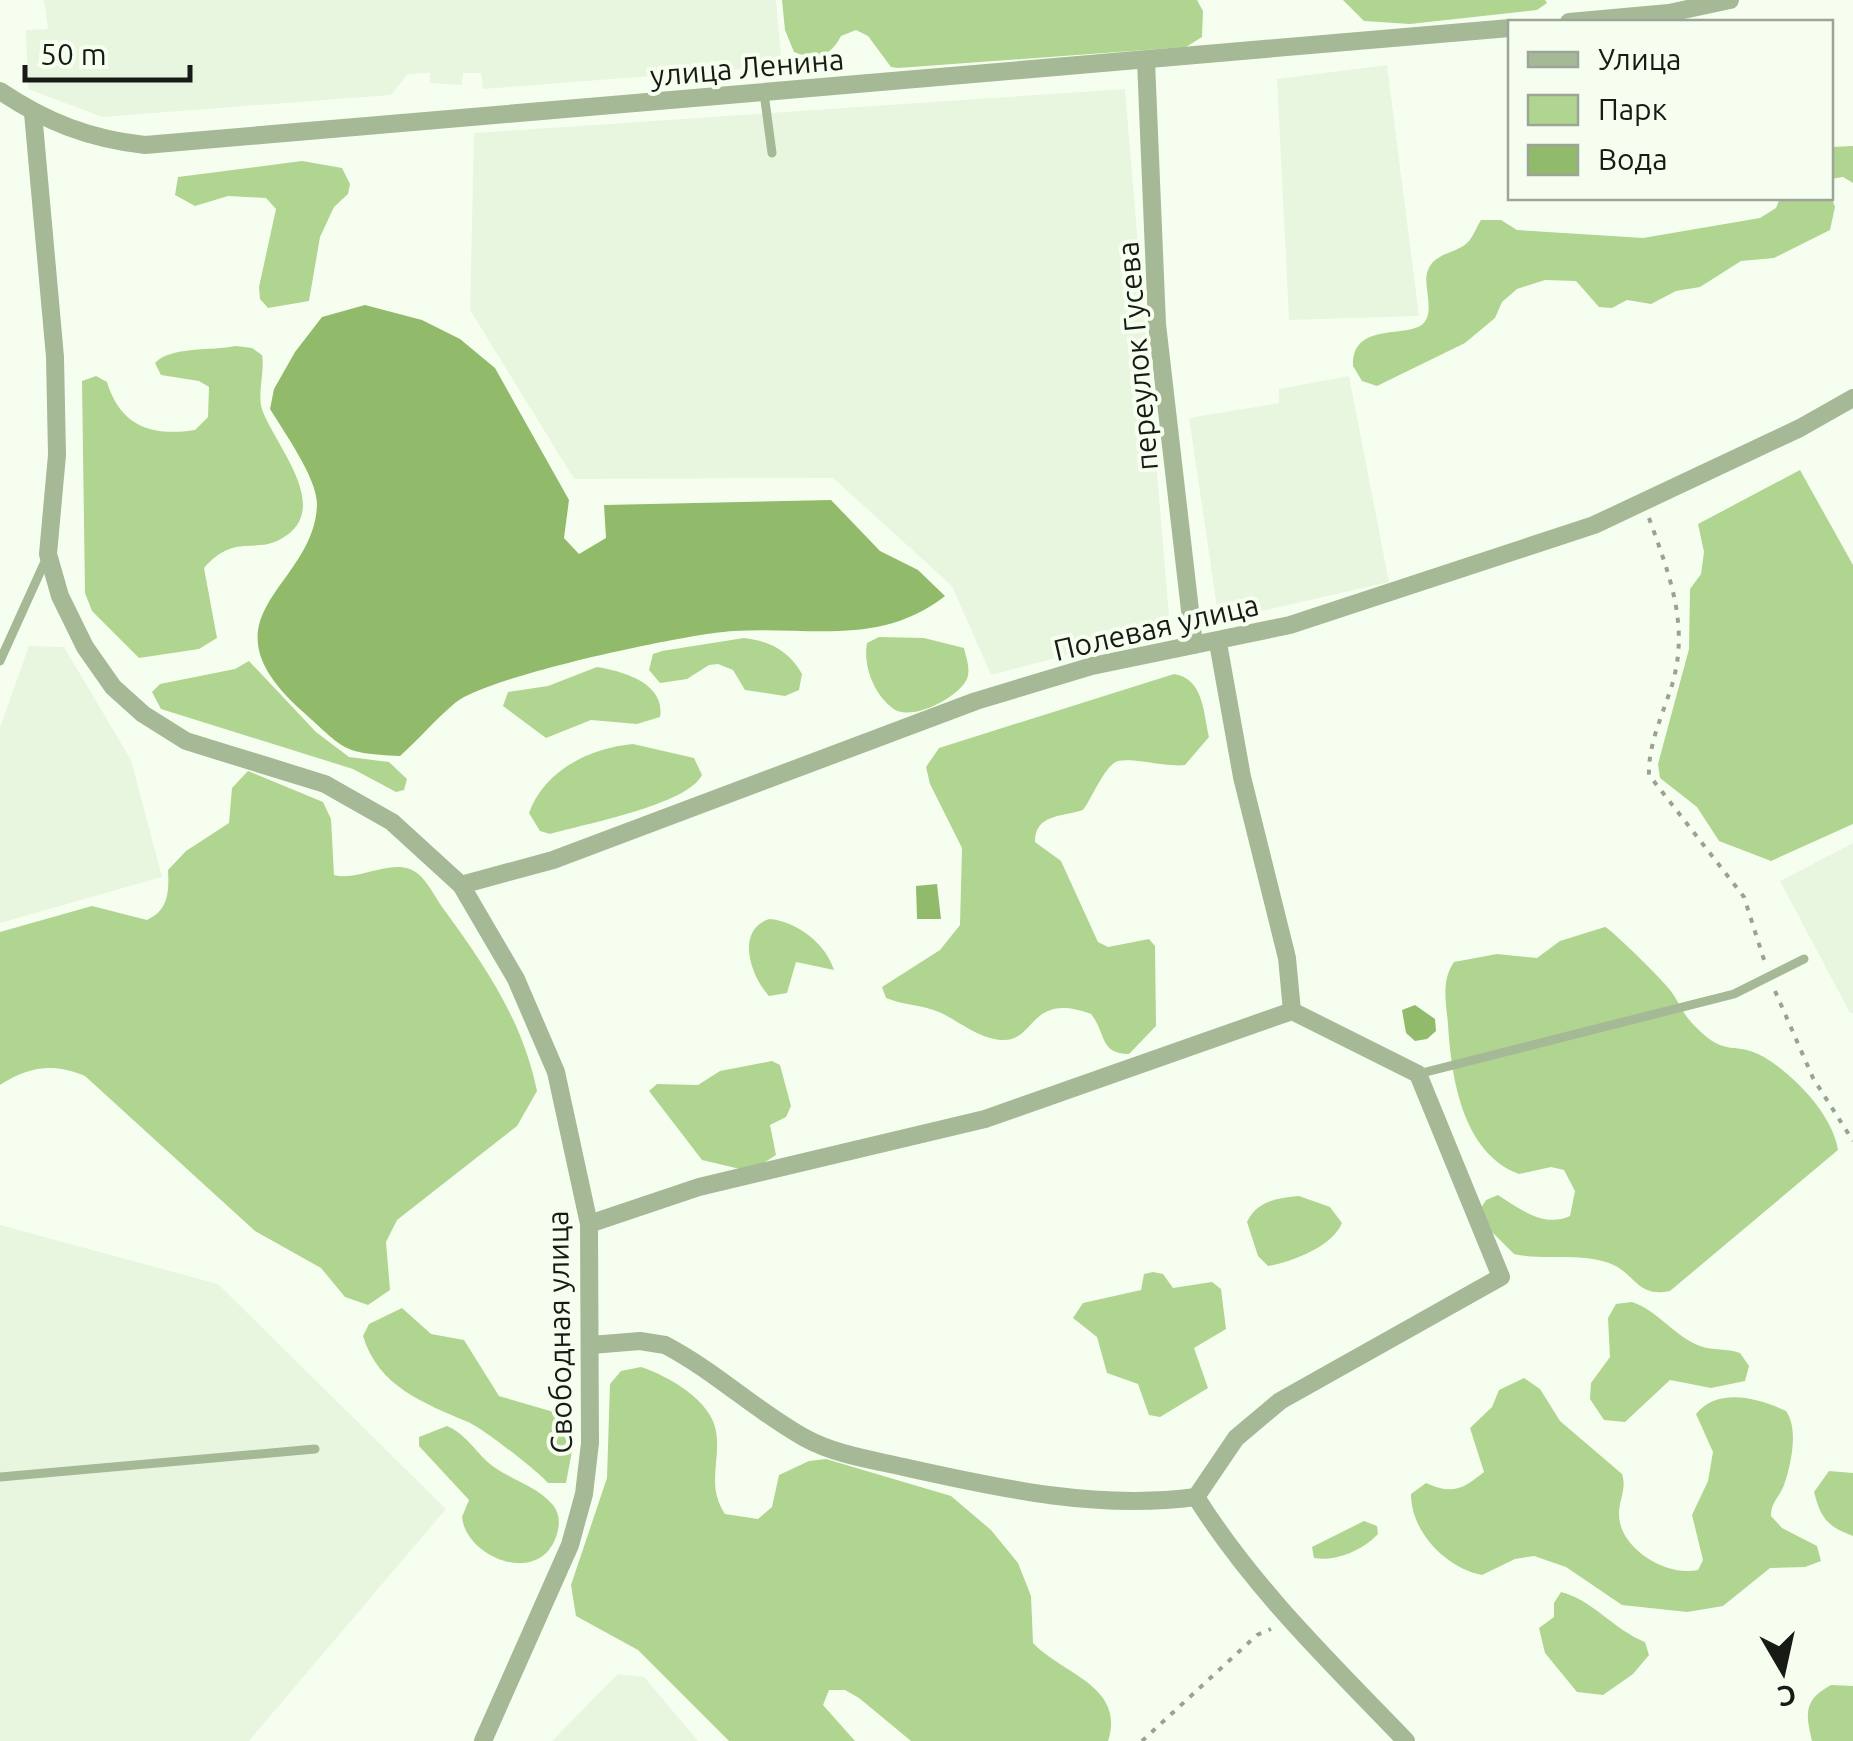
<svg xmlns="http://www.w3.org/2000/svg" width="1853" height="1741" viewBox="0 0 1853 1741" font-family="Ubuntu,sans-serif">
	<rect width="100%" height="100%" fill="#f6ffef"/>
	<g fill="#e9f6df">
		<path d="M44 0H776L782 66 483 89 481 73H463L462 85 430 83V73L408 74 391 95 102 117 28 89 26 30 48 29Z"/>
		<path d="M1387 65 1419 316 1289 320 1277 79Z"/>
		<path d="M1125 89 1170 628 991 675 952 586 833 478 574 479 470 310 474 133Z"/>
		<path d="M1349 376 1389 582 1219 621 1189 418 1279 403V389Z"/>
		<path d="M29 646 64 647 131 760 162 877 0 923V727Z"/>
		<path d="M1853 843V1013H1850L1780 881Z"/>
		<path d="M0 1225 218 1284 446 1509 249 1741H0Z"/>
		<path d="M618 1674 644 1677 698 1741H552Z"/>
	</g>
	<g fill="#b0d590">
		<path d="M782 0H1197L1203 11 1202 37 1186 47 898 68 891 67 868 36 856 30 841 36C830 57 816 61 794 52L785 30Z"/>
		<path d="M1343 0H1545L1547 3 1537 10 1410 24 1364 21Z"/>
		<path d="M1853 146V183L1843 177 1831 179V147Z"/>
		<path d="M302 161 342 168 350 184 348 194 334 207 320 237 309 301 268 308 260 299 259 287 276 209 266 198 228 196 195 206 175 195 178 177Z"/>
		<path d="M1831 196 1835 207 1830 230 1774 258 1741 261 1700 287 1676 291 1651 304 1627 300 1612 308 1599 307 1576 281 1545 280 1517 289 1502 302 1495 318 1465 343 1377 386 1362 381 1353 366C1352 324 1399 337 1420 326 1437 316 1423 287 1427 273 1433 251 1457 255 1469 241 1474 235 1477 226 1481 220H1501L1517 230 1643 238 1760 218 1776 208 1780 198Z"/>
		<path d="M236 346 252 348 262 355C265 372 257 394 262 409 274 445 335 509 281 539 255 554 234 533 204 568L217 638 199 649 139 658 92 611 85 593 82 381 96 376 107 382C120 425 150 437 195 430L208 417 209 387 199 381 161 375 155 363C171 346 211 351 236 346Z"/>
		<path d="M1800 470 1853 565V824L1771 861 1719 841 1697 807 1660 778 1658 764 1689 649 1690 589 1701 574 1704 552 1698 524Z"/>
		<path d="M879 637 924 638 964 648C966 658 971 669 967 679 958 698 909 724 891 707 873 692 863 665 867 643Z"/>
		<path d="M744 638C770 641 789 651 802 674L799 690 785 696 745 690 733 670 718 664 709 665 687 679 660 683 649 670 653 654 662 651Z"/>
		<path d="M249 661 316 732 349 757 389 762 407 779 404 790 396 792 353 769 161 709 152 692 160 684 235 669Z"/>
		<path d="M597 667C622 671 666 683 660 717L637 724 591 720 546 738 503 706 508 692 548 686Z"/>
		<path d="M1174 674C1204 679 1203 712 1209 737L1185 765C1167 768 1124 755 1114 763 1102 772 1092 798 1083 810 1061 817 1035 814 1035 842L1061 861 1098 942 1108 947 1149 939 1155 946 1156 1026 1129 1054C1099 1054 1106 1032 1091 1014 1029 991 1036 1042 1002 1040 979 1039 959 1021 939 1012 922 1005 903 1005 886 998L882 987 940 950 960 925 962 848 930 784 926 767 939 748Z"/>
		<path d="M633 744 694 758 702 775C687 805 584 824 550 834L540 831 529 813C544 771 589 748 633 744Z"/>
		<path d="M248 771 323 802 331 819 334 875C360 882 393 856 417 873 428 881 437 901 445 911 486 967 523 1022 537 1091L517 1126 397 1220 386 1242 390 1290 368 1305 345 1297 321 1268 255 1231 85 1076C53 1063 30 1066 0 1085V932L92 906 147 920C169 910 169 891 168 870L186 851 229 823 232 788Z"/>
		<path d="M769 919C797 921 826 944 834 970L796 962 787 993 769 996C752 978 734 931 769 919Z"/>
		<path d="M1605 927C1611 929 1665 982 1670 990 1678 1000 1682 1012 1691 1022 1727 1061 1732 1039 1764 1057 1794 1075 1833 1115 1838 1150L1670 1291C1636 1298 1636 1273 1609 1263 1577 1252 1545 1261 1514 1254L1476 1216 1486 1200 1498 1195C1520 1209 1544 1228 1570 1216L1575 1191 1564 1170 1551 1167 1519 1174C1462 1153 1451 1076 1448 1024 1446 1002 1441 981 1454 962L1497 954 1537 958 1560 941Z"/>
		<path d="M772 1061 780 1065 791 1106 786 1117 770 1125 776 1155 762 1164 740 1169 702 1160 649 1091 657 1084 698 1085 720 1071Z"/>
		<path d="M1299 1196 1330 1207 1342 1223C1333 1246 1292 1262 1268 1266L1258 1256 1247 1222C1257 1201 1277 1198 1299 1196Z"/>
		<path d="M1153 1272 1163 1274 1173 1288 1212 1282 1221 1289 1226 1329 1194 1348 1208 1388 1160 1417 1149 1415 1138 1384 1107 1373 1097 1337 1073 1318 1083 1303 1141 1290 1144 1274Z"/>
		<path d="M1632 1302C1657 1310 1674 1336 1700 1346 1713 1351 1727 1348 1740 1353L1749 1366 1745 1381 1711 1388 1670 1380 1625 1422 1604 1420 1590 1399 1591 1383 1610 1357 1608 1318 1616 1304Z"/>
		<path d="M402 1308 431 1334 464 1340 499 1396 571 1417 575 1435 566 1483H548C539 1472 481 1427 468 1422 426 1404 378 1387 363 1336L369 1324Z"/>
		<path d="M641 1367C668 1376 711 1400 716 1431 721 1462 706 1485 725 1514L758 1519 772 1507 779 1475 809 1461 826 1459 951 1496 991 1530 1018 1563 1031 1596 1033 1643C1062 1674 1126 1686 1108 1741H911L859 1698 845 1690H829L823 1705 855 1741H729L638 1650 576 1616 571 1585 607 1478 610 1384 621 1371Z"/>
		<path d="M1524 1378 1540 1389 1560 1421 1622 1474C1627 1489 1619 1499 1619 1514 1619 1549 1667 1577 1698 1570L1703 1560 1692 1515 1708 1481 1713 1452 1696 1414C1718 1387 1758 1398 1786 1411 1799 1429 1791 1465 1784 1485 1779 1498 1771 1502 1771 1516L1782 1528 1817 1546 1821 1561 1805 1567 1770 1568 1723 1606 1687 1612 1622 1605 1566 1567 1534 1556 1515 1559 1482 1575C1446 1568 1411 1532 1411 1494L1426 1483C1453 1495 1463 1489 1484 1472L1470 1428 1492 1407 1499 1390Z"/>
		<path d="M447 1426C468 1435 476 1454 494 1467 512 1480 538 1487 553 1505 560 1514 560 1524 557 1534 541 1588 466 1558 462 1517L469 1500 419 1446V1437Z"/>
		<path d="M1829 1471 1853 1473V1536C1827 1526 1821 1519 1814 1492Z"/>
		<path d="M1364 1521 1377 1526 1378 1534C1363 1550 1336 1562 1314 1558L1312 1547Z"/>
		<path d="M1561 1592C1593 1600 1614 1630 1645 1642L1649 1655 1633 1674 1603 1695 1577 1692 1545 1653 1539 1628 1554 1617V1603Z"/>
		<path d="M1831 1685 1853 1686V1741H1812C1805 1712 1804 1700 1831 1685Z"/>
	</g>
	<g fill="#91bb6a">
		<path d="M365 305 422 320 460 339 495 368 569 500 564 538 579 554 606 538 604 505 831 500 880 551 918 570 945 596C880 647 810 626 733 631 685 634 488 676 455 703 436 719 418 740 400 756 340 753 346 750 302 711 195 614 315 588 317 504 317 478 284 432 270 409L274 389 295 352 322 317Z"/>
		<path d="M937 884 941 919H917L916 886Z"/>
		<path d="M1415 1005 1435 1019 1436 1031 1427 1039 1415 1041 1406 1033 1402 1010Z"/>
	</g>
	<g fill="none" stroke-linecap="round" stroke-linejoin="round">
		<g stroke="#9ba195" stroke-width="4" stroke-dasharray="5 8" stroke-linecap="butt">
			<path d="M1649 518C1669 574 1690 625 1672 685 1663 714 1648 744 1649 775L1744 897 1765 963"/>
			<path d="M1775 991 1813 1078 1853 1141"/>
			<path d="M1142 1741 1257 1635 1271 1629"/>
		</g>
		<g stroke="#a6b996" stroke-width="9">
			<path d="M764 93 772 153"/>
			<path d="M0 661 47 557"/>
			<path d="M1418 1074 1734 994 1804 959"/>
			<path d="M0 1477 315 1449"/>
		</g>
		<g stroke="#a6b996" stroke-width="18">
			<path d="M1569 22 1669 13 1730 0"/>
			<path d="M1146 61 1157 324 1194 645"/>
			<path d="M0 91C46 122 90 139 145 145L1510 28"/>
			<path d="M33 113 55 357 57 455 48 554 60 596 85 647 113 687 143 714 186 741 325 784 392 822 461 885 516 979 556 1072 589 1224 590 1443 584 1494 570 1545 483 1741"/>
			<path d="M1218 643 1242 777 1287 958 1292 1011"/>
			<path d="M461 885 553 860 976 701 1092 666 1290 625 1594 525 1800 428 1853 398"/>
			<path d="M589 1224 699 1187 985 1119 1292 1011 1418 1074 1501 1277 1280 1401 1236 1438 1196 1497"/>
			<path d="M591 1345 640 1341 665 1345C715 1371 756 1411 805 1438 836 1455 874 1460 908 1468 1002 1489 1099 1510 1196 1497"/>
			<path d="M1196 1497C1253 1588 1331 1663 1406 1741"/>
		</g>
	</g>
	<g text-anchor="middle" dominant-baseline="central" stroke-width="8" stroke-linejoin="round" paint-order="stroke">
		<g font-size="30" fill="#181b15" stroke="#f6ffef">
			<text transform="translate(747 67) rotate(-5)">улица Ленина</text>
			<text transform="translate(1137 356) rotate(-95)">переулок Гусева</text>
			<text transform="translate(1156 627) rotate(-13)">Полевая улица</text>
			<text transform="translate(559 1332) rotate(-91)">Свободная улица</text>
		</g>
	</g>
	<rect x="1508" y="20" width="325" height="180" fill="#f6ffef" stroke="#9da498" stroke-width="2.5"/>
	<rect x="1528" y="52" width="50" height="15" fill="#a6b996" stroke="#9da498" stroke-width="2.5"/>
	<text x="1598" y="70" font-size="30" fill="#181b15">Улица</text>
	<rect x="1528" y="95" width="50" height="30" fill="#b0d590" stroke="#9da498" stroke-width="2.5"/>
	<text x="1598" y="120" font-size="30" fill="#181b15">Парк</text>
	<rect x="1528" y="145" width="50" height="30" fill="#91bb6a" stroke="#9da498" stroke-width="2.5"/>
	<text x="1598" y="170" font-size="30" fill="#181b15">Вода</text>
	<g transform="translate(1783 1671) rotate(171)" stroke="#f6ffef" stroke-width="8" paint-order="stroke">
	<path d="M0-8L18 38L0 25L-18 38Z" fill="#181b15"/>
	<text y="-15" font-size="28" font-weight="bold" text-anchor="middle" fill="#181b15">С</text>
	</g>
	<path d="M25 65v15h165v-15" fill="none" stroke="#181b15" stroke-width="5"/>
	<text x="40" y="65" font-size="30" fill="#181b15" stroke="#f6ffef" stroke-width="8" paint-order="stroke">50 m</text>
</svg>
